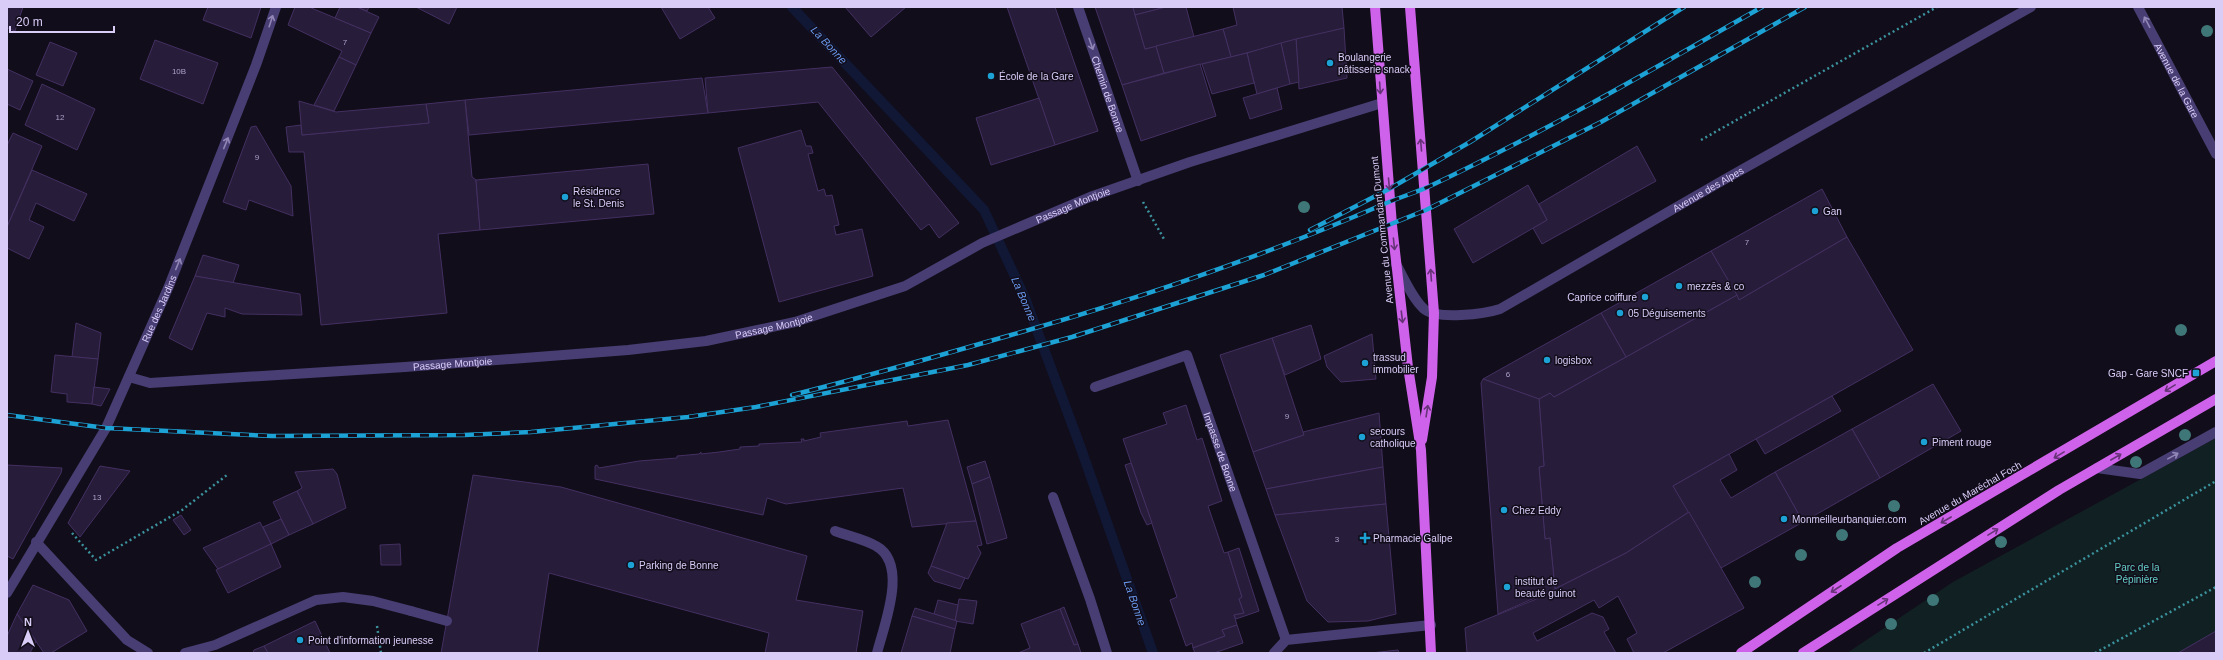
<svg xmlns="http://www.w3.org/2000/svg" width="2223" height="660" viewBox="0 0 2223 660" font-family="Arial,sans-serif">
	<rect width="100%" height="100%" fill="#120d1a"/>
	<path fill="#112123" d="M2216 438V653H1847L1953 582Z"/>
	<g fill="none" stroke-linecap="round" stroke-linejoin="round">
		<path stroke="#101836" stroke-width="10" d="M792 7 984 210 1025 298 1079 443 1153 653"/>
	</g>
	<g fill="#271c39" stroke="#433062">
		<path d="M7 7H23L15 31 7 28Z"/>
		<path d="M208 7H261L251 38 203 20Z"/>
		<path d="M295 7H309L371 33 356 65 339 57 342 51 288 25Z"/>
		<path d="M340 7H357L379 17 371 33 335 18Z"/>
		<path d="M357 7H369L367 11Z"/>
		<path d="M416 7H457L449 24Z"/>
		<path d="M661 7H708L715 18 680 39Z"/>
		<path d="M845 7H906L871 37Z"/>
		<path d="M1007 7H1055L1098 131 1055 145Z"/>
		<path d="M1095 7H1133L1145 49 1156 46 1164 73 1122 85Z"/>
		<path d="M1133 7H1166L1135 15Z"/>
		<path d="M1166 7H1186L1194 37 1145 49 1135 15Z"/>
		<path d="M1233 7H1342L1344 28 1231 57 1223 29 1237 25Z"/>
		<path d="M1344 28 1347 78 1299 89 1296 39Z"/>
		<path d="M1223 29 1231 57 1164 73 1156 46Z"/>
		<path d="M1296 39 1299 82 1290 84 1281 43Z"/>
		<path d="M155 40 218 63 203 104 140 79Z"/>
		<path d="M50 42 77 53 63 86 36 75Z"/>
		<path d="M1281 43 1290 84 1257 94 1247 53Z"/>
		<path d="M1247 53 1254 83 1212 94 1202 64Z"/>
		<path d="M339 57 356 65 334 111 314 105Z"/>
		<path d="M1200 64 1216 116 1141 141 1122 85Z"/>
		<path d="M832 67 959 223 939 238 929 224 921 230 818 102 708 113 705 78Z"/>
		<path d="M7 69 33 81 20 110 7 104Z"/>
		<path d="M702 78 708 113 469 135 465 100Z"/>
		<path d="M42 84 95 109 77 150 25 125Z"/>
		<path d="M1277 88 1282 109 1250 119 1243 98Z"/>
		<path d="M1039 98 1055 145 991 165 976 118Z"/>
		<path d="M465 100 472 177 476 180 480 230 438 234 447 313 321 325 304 152H289L286 127 301 125 302 135 429 123 426 104Z"/>
		<path d="M299 101 336 112 426 104 429 123 302 135Z"/>
		<path d="M256 126 291 186 293 216 249 200 246 210 223 202 251 127Z"/>
		<path d="M801 130 806 146H811L813 153 808 154 818 191 824 189 826 196 832 195 839 225 834 226 836 235 862 229 873 276 779 302 738 148Z"/>
		<path d="M13 133 42 146 7 227V145Z"/>
		<path d="M1637 146 1656 181 1542 244 1533 228 1547 220 1539 204Z"/>
		<path d="M648 164 654 214 480 230 476 180Z"/>
		<path d="M32 170 87 194 74 221 36 203 29 220 44 227 29 259 7 248V227Z"/>
		<path d="M1528 185 1547 220 1473 263 1454 229Z"/>
		<path d="M1822 189 1847 237 1739 300 1711 251Z"/>
		<path d="M1847 237 1913 350 1673 486 1689 512 1626 553 1555 589 1550 538 1545 539 1539 467 1544 466 1539 399 1550 393 1554 397 1737 295 1739 300Z"/>
		<path d="M1711 251 1737 295 1626 357 1601 313Z"/>
		<path d="M203 255 239 265 233 283 195 276Z"/>
		<path d="M195 276 300 294 302 315 242 314 225 308V317L207 313 192 350 169 338Z"/>
		<path d="M1601 313 1626 357 1554 397 1550 393 1539 399 1483 379Z"/>
		<path d="M76 323 101 333 98 359 72 357Z"/>
		<path d="M1311 325 1321 359 1285 375 1272 338Z"/>
		<path d="M1372 334 1376 379 1341 382 1327 367 1324 356Z"/>
		<path d="M1272 338 1304 435 1253 452 1220 355Z"/>
		<path d="M55 355 98 359 92 404 67 402V394L51 392Z"/>
		<path d="M1483 379 1539 399 1544 466 1539 467 1545 539 1550 538 1555 589 1498 614 1481 383Z"/>
		<path d="M1933 384 1961 431 1880 478 1852 429Z"/>
		<path d="M94 387 110 389 101 406 92 404Z"/>
		<path d="M1832 396 1841 411 1765 454 1756 439Z"/>
		<path d="M1186 405 1197 440 1202 438 1222 501 1208 506 1224 553 1228 552 1242 597 1239 599 1244 613 1234 615 1237 625 1222 630 1225 636 1193 648 1192 643 1186 646 1170 600 1177 597 1123 439 1167 424 1163 413Z"/>
		<path d="M1379 413 1383 467 1266 489 1253 452 1304 435 1303 432Z"/>
		<path d="M948 420 976 521 912 527 903 488 786 504 767 498 763 515 595 479V466L597 465 599 468 639 461 677 458V456L699 454 701 452V454L719 452 740 449V447L759 446V444L802 442 801 439H804V441L821 437 820 433 907 421 908 426Z"/>
		<path d="M1852 429 1880 478 1803 522 1775 472Z"/>
		<path d="M1729 454 1737 470 1720 480 1731 498 1775 472 1803 522 1721 568 1673 486Z"/>
		<path d="M985 461 990 477 972 484 967 467Z"/>
		<path d="M1131 463 1152 523 1147 525 1141 513 1125 465Z"/>
		<path d="M7 465 62 468 61 473 13 559 7 556Z"/>
		<path d="M100 466 130 471 80 537 68 523Z"/>
		<path d="M1383 467 1386 504 1275 515 1266 489Z"/>
		<path d="M333 469 337 474 346 508 313 524 297 491 302 488 295 472Z"/>
		<path d="M473 475 561 487 807 556 796 600 863 611 856 653H765L769 633 549 573 537 653H441Z"/>
		<path d="M990 477 1007 538 987 544 972 484Z"/>
		<path d="M297 491 313 524 289 535 273 502Z"/>
		<path d="M1386 504 1396 614 1368 621 1328 622 1307 601 1275 515Z"/>
		<path d="M1689 512 1744 608 1663 653H1634L1627 639 1637 633 1618 596 1599 608 1594 600 1533 633 1537 641 1592 613 1603 617 1609 629 1604 632 1616 653H1467L1465 628 1534 600 1555 589 1626 553Z"/>
		<path d="M181 515 191 530 184 535 173 520Z"/>
		<path d="M281 519 289 535 271 544 263 527Z"/>
		<path d="M976 521 982 545 977 546 981 553 968 579 931 566 947 523Z"/>
		<path d="M260 522 271 544 218 569 203 548Z"/>
		<path d="M271 544 281 567 228 593 216 570Z"/>
		<path d="M400 544 401 565H381L380 545Z"/>
		<path d="M1239 548 1259 611 1236 619 1234 615 1244 613 1239 599 1242 597 1228 552Z"/>
		<path d="M931 566 965 578 960 589 934 581 928 573Z"/>
		<path d="M33 585 69 600 87 631 51 653H44L17 614Z"/>
		<path d="M959 599 977 601 973 624 955 621Z"/>
		<path d="M938 600 958 605 955 621 934 614Z"/>
		<path d="M1064 607 1078 644 1074 645 1060 609Z"/>
		<path d="M915 608 957 621 955 629 912 616Z"/>
		<path d="M1060 609 1074 645 1078 644 1081 653H1018L1030 648 1021 624Z"/>
		<path d="M17 614 36 641 30 653H7V636Z"/>
		<path d="M912 616 955 629 950 653H901Z"/>
		<path d="M315 621 330 653H268L264 646Z"/>
		<path d="M1237 625 1243 643 1214 653H1195L1193 648 1225 636 1222 630Z"/>
		<path d="M2216 631V653H2178Z"/>
		<path d="M264 646 268 653H253L254 650Z"/>
		<path d="M1398 650 1399 653H1371Z"/>
	</g>
	<g fill="none" stroke-linecap="round" stroke-linejoin="round">
		<g stroke="#3b939e" stroke-width="2.5" stroke-dasharray="2 3" stroke-linecap="butt">
			<path d="M1701 140 1937 7"/>
			<path d="M1143 202 1164 239"/>
			<path d="M72 533 96 560 182 510 227 475"/>
			<path d="M377 626 381 653"/>
			<path d="M1924 653 2216 481"/>
			<path d="M2095 653 2216 587"/>
		</g>
		<g stroke="#493e73" stroke-width="10">
			<path d="M2097 468 2140 474 2216 432"/>
			<path d="M1053 497 1090 599 1107 653"/>
			<path d="M411 611 447 621"/>
		</g>
		<g stroke="#493e73" stroke-width="10">
			<path id="s1" d="M1078 7 1138 181"/>
			<path id="s2" d="M2138 7 2216 154"/>
			<path id="s3" d="M1396 264C1404 278 1412 298 1424 309 1437 320 1485 314 1500 309L1727 178 2031 7"/>
			<path id="s4" d="M129 377 150 383 405 367 628 350 706 341 795 322 905 286 982 243 1090 197 1190 162 1382 103"/>
			<path id="s5" d="M1095 387 1187 355 1286 640"/>
			<path d="M835 531C848 536 864 539 876 546 909 564 884 625 877 653"/>
			<path d="M36 542 127 640 148 653"/>
			<path id="s6" d="M7 593 106 428 169 286 256 65 276 7"/>
			<path d="M185 653 215 645 316 600 343 597 373 601 411 611"/>
			<path d="M1274 653 1286 640 1431 625"/>
		</g>
		<g stroke="#cf62ea" stroke-width="10">
			<path d="M1375 7 1392 225 1408 367 1421 450 1431 653"/>
			<path d="M1410 7 1434 313 1432 377 1422 440"/>
			<path d="M1741 653 1897 548 2216 361"/>
			<path d="M1803 653 2059 490 2216 399"/>
		</g>
		<defs>
			<g id="rail">
				<path d="M1310 230 1389 189 1470 142 1684 7"/>
				<path d="M792 395C865 377 938 356 1011 335 1138 299 1262 257 1384 204 1398 198 1414 193 1428 187 1543 133 1652 70 1762 7"/>
				<path d="M7 415 106 428 272 436 464 435 531 432 688 417 756 407 968 365 1072 337 1264 275 1426 210 1601 122 1805 7"/>
			</g>
		</defs>
		<use href="#rail" stroke="#1ca2d5" stroke-width="4.5"/>
		<use href="#rail" stroke="#120d1a" stroke-width="3" stroke-dasharray="9" stroke-linecap="butt"/>
	</g>
	<g fill="#3f7779">
		<circle cx="2207" cy="31" r="6"/>
		<circle cx="1304" cy="207" r="6"/>
		<circle cx="2181" cy="330" r="6"/>
		<circle cx="2185" cy="435" r="6"/>
		<circle cx="2136" cy="462" r="6"/>
		<circle cx="1894" cy="506" r="6"/>
		<circle cx="1842" cy="535" r="6"/>
		<circle cx="2001" cy="542" r="6"/>
		<circle cx="1801" cy="555" r="6"/>
		<circle cx="1755" cy="582" r="6"/>
		<circle cx="1933" cy="600" r="6"/>
		<circle cx="1891" cy="624" r="6"/>
	</g>
	<defs><path id="oneway-shaft" d="M-6 0H5M1.5-3L5.5 0L1.5 3" fill="none" stroke-width="1.6" stroke-linecap="round" stroke-linejoin="round"/></defs>
	<g stroke="#9186b6">
		<use href="#oneway-shaft" transform="translate(271 21) rotate(-72)"/>
		<use href="#oneway-shaft" transform="translate(2147 22) rotate(-118)"/>
		<use href="#oneway-shaft" transform="translate(1091 44) rotate(71)"/>
		<use href="#oneway-shaft" transform="translate(226 143) rotate(-68)"/>
		<use href="#oneway-shaft" transform="translate(178 264) rotate(-68)"/>
		<use href="#oneway-shaft" transform="translate(2173 456) rotate(-29)"/>
	</g>
	<g stroke="#673378">
		<use href="#oneway-shaft" transform="translate(1380 88) rotate(86)"/>
		<use href="#oneway-shaft" transform="translate(1421 145) rotate(-95)"/>
		<use href="#oneway-shaft" transform="translate(1389 184) rotate(85)"/>
		<use href="#oneway-shaft" transform="translate(1394 244) rotate(84)"/>
		<use href="#oneway-shaft" transform="translate(1431 275) rotate(-94)"/>
		<use href="#oneway-shaft" transform="translate(1402 317) rotate(83)"/>
		<use href="#oneway-shaft" transform="translate(2170 388) rotate(149)"/>
		<use href="#oneway-shaft" transform="translate(1427 411) rotate(-81)"/>
		<use href="#oneway-shaft" transform="translate(2059 455) rotate(149)"/>
		<use href="#oneway-shaft" transform="translate(2116 457) rotate(-30)"/>
		<use href="#oneway-shaft" transform="translate(1946 520) rotate(150)"/>
		<use href="#oneway-shaft" transform="translate(1993 532) rotate(-32)"/>
		<use href="#oneway-shaft" transform="translate(1836 589) rotate(147)"/>
		<use href="#oneway-shaft" transform="translate(1883 602) rotate(-32)"/>
	</g>
	<g fill="#1ca2d5" stroke="#120d1a" stroke-width="1.5">
		<circle cx="1330" cy="63" r="4"/>
		<circle cx="991" cy="76" r="4"/>
		<circle cx="565" cy="197" r="4"/>
		<circle cx="1815" cy="211" r="4"/>
		<circle cx="1679" cy="286" r="4"/>
		<circle cx="1645" cy="297" r="4"/>
		<circle cx="1620" cy="313" r="4"/>
		<circle cx="1547" cy="360" r="4"/>
		<circle cx="1365" cy="363" r="4"/>
		<rect x="2192" y="369" width="8" height="8" rx="2"/>
		<circle cx="1362" cy="437" r="4"/>
		<circle cx="1924" cy="442" r="4"/>
		<circle cx="1504" cy="510" r="4"/>
		<circle cx="1784" cy="519" r="4"/>
		<path d="M1363 532h4v4h4v4h-4v4h-4v-4h-4v-4h4z"/>
		<circle cx="631" cy="565" r="4"/>
		<circle cx="1507" cy="587" r="4"/>
		<circle cx="300" cy="640" r="4"/>
	</g>
	<g text-anchor="middle" dominant-baseline="central" stroke-width="3" stroke-linejoin="round" paint-order="stroke">
		<g font-size="8" fill="#aca1c8">
			<text x="345" y="42">7</text>
			<text x="179" y="71">10B</text>
			<text x="60" y="117">12</text>
			<text x="257" y="157">9</text>
			<text x="1747" y="242">7</text>
			<text x="1508" y="374">6</text>
			<text x="1287" y="416">9</text>
			<text x="97" y="497">13</text>
			<text x="1337" y="539">3</text>
		</g>
		<g font-size="10" fill="#d9cdf8" stroke="#120d1a" text-anchor="start">
			<text x="1338" y="57">Boulangerie<tspan x="1338" dy="12">pâtisserie snack</tspan></text>
			<text x="999" y="76">École de la Gare</text>
			<text x="573" y="191">Résidence<tspan x="573" dy="12">le St. Denis</tspan></text>
			<text x="1823" y="211">Gan</text>
			<text x="1687" y="286">mezzēs &amp; co</text>
			<text x="1637" y="297" text-anchor="end">Caprice coiffure</text>
			<text x="1628" y="313">05 Déguisements</text>
			<text x="1373" y="357">trassud<tspan x="1373" dy="12">immobilier</tspan></text>
			<text x="1555" y="360">logisbox</text>
			<text x="2188" y="373" text-anchor="end">Gap - Gare SNCF</text>
			<text x="1370" y="431">secours<tspan x="1370" dy="12">catholique</tspan></text>
			<text x="1932" y="442">Piment rouge</text>
			<text x="1512" y="510">Chez Eddy</text>
			<text x="1792" y="519">Monmeilleurbanquier.com</text>
			<text x="1373" y="538">Pharmacie Galipe</text>
			<text x="639" y="565">Parking de Bonne</text>
			<text x="1515" y="581">institut de<tspan x="1515" dy="12">beauté guinot</tspan></text>
			<text x="308" y="640">Point d'information jeunesse</text>
		</g>
		<g font-size="10" fill="#d9cdf8" stroke="#120d1a">
			<text stroke="none"><textPath href="#s2" startOffset="83">Avenue de la Gare</textPath></text>
			<text stroke="none"><textPath href="#s1" startOffset="92">Chemin de Bonne</textPath></text>
			<text stroke="none"><textPath href="#s3" startOffset="371">Avenue des Alpes</textPath></text>
			<text stroke="none"><textPath href="#s4" startOffset="973">Passage Montjoie</textPath></text>
			<text transform="translate(1382 230) rotate(-96)">Avenue du Commandant Dumont</text>
			<text stroke="none"><textPath href="#s6" startOffset="323">Rue des Jardins</textPath></text>
			<text stroke="none"><textPath href="#s4" startOffset="649">Passage Montjoie</textPath></text>
			<text stroke="none"><textPath href="#s4" startOffset="325">Passage Montjoie</textPath></text>
			<text stroke="none"><textPath href="#s5" startOffset="200">Impasse de Bonne</textPath></text>
			<text transform="translate(1970 493) rotate(-30)">Avenue du Maréchal Foch</text>
		</g>
		<g font-size="10" fill="#63cec6" stroke="#120d1a">
			<text x="2137" y="567">Parc de la<tspan x="2137" dy="12">Pépinière</tspan></text>
		</g>
		<g font-size="11" font-style="italic" fill="#6897eb" stroke="#120d1a">
			<text transform="translate(829 45) rotate(47)">La Bonne</text>
			<text transform="translate(1024 299) rotate(67)">La Bonne</text>
			<text transform="translate(1135 603) rotate(71)">La Bonne</text>
		</g>
	</g>
	<rect width="2223" height="660" fill="none" stroke="#d9cdf8" stroke-width="16"/>
	<g transform="translate(28 632)" stroke="#120d1a" stroke-width="3" paint-order="stroke">
	<path d="M0-3L7 15L0 10L-7 15Z" fill="#d9cdf8"/>
	<text y="-6" font-size="11" font-weight="bold" text-anchor="middle" fill="#d9cdf8">N</text>
	</g>
	<path d="M10 26v6h104v-6" fill="none" stroke="#d9cdf8" stroke-width="2"/>
	<text x="16" y="26" font-size="12" fill="#d9cdf8" stroke="#120d1a" stroke-width="3" paint-order="stroke">20 m</text>
</svg>
